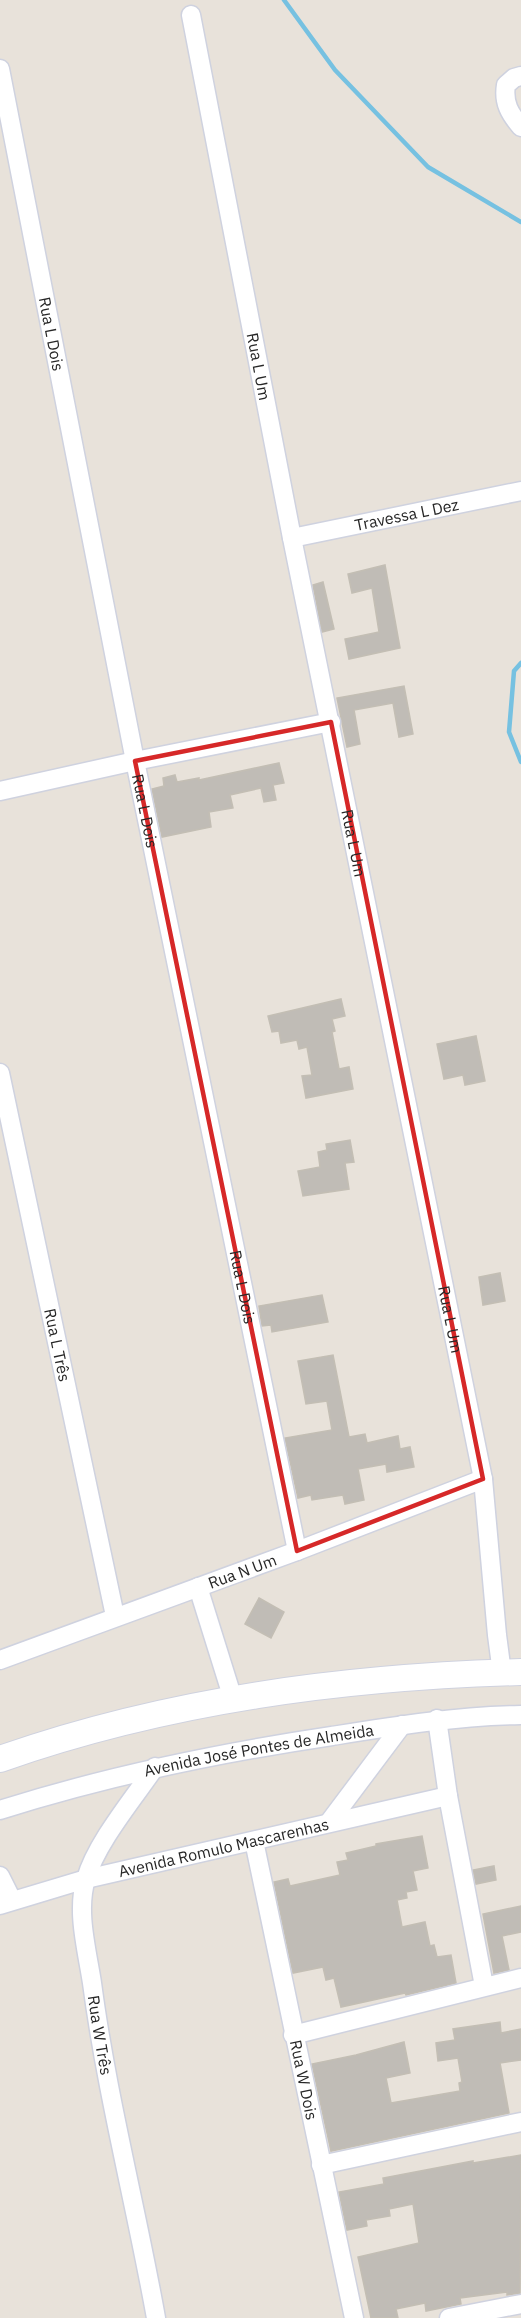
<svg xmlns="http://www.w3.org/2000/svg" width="521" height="2318" viewBox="0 0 521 2318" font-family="'IBM Plex Sans',sans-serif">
	<rect width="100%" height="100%" fill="#e8e2da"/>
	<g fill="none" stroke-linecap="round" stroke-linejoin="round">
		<g stroke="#76c1e1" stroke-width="4.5">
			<path d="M284 0 335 70 428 167 521 222"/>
			<path d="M521 663 514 671 509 732 521 762"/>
		</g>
	</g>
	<g fill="#c0bcb6" stroke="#c3beb4" stroke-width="1.5">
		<path d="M385 565 400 648 349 659 345 639 379 632 372 588 352 593 348 574Z"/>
		<path d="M323 582 334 629 322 632 313 585Z"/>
		<path d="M404 686 413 734 399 737 393 703 354 710 360 744 347 747 337 698Z"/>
		<path d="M279 763 284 783 273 785 276 800 264 802 261 788 230 795 233 808 209 812 211 827 162 837 152 789 164 786 163 778 175 775 177 782 199 778V780Z"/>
		<path d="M341 999 345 1016 332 1019 335 1031 332 1032 339 1069 349 1067 353 1089 306 1098 302 1076 312 1075 307 1047 299 1049 297 1040 281 1043 279 1031 272 1032 268 1016Z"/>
		<path d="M476 1036 485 1081 465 1085 463 1075 444 1079 437 1044Z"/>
		<path d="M350 1140 354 1162 345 1163 349 1189 303 1196 298 1171 320 1167 318 1152 327 1150 326 1144Z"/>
		<path d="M500 1273 505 1301 483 1305 479 1277Z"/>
		<path d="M322 1295 328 1322 272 1332 271 1325 262 1326 259 1306Z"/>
		<path d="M333 1355 349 1437 365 1434 367 1443 398 1436 400 1449 410 1447 414 1467 387 1472 386 1464 358 1469 364 1500 345 1504 343 1495 312 1500 311 1495 298 1498 285 1438 332 1430 327 1401 306 1404 298 1361Z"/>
		<path d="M259 1598 284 1612 271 1638 245 1624Z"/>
		<path d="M422 1836 428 1868 413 1871 417 1890 406 1892 407 1898 397 1900 402 1927 425 1922 430 1946 434 1945 437 1957 451 1955 456 1983 406 1995 405 1993 341 2007 334 1978 326 1980 323 1967 293 1973 274 1882 288 1879 290 1886 340 1875 337 1862 348 1860 346 1853 376 1846V1844Z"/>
		<path d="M494 1866 496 1880 476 1884 473 1870Z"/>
		<path d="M521 1906V1932L502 1936 509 1970 494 1973 483 1914Z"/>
		<path d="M500 2022 501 2033 521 2029V2060L500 2063 509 2113 331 2151 312 2064 356 2055 404 2042 410 2073 386 2078 391 2103 460 2091 459 2083 462 2082 458 2058 438 2061 436 2043 455 2040 453 2029Z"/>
		<path d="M521 2155 520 2293 507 2295V2292L460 2298 461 2304 426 2311 425 2303 396 2309 398 2318H371L358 2257 419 2243 413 2204 389 2209 390 2216 366 2220 367 2226 347 2230 339 2192 384 2184 383 2178 473 2161V2163Z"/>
	</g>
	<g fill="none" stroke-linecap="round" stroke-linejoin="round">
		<defs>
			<g id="street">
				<path id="s1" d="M191 15 292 538 483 1479 497 1635 502 1673"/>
				<path id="s2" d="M0 69 135 761 297 1551"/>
				<path d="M521 76 514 78 506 85C503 103 510 114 521 127"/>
				<path id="s3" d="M292 538 521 491"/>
				<path d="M0 791 135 761 331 722"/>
				<path id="s4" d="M0 1073 115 1616"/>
				<path d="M198 1587 233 1699"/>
				<path id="s5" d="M0 1660 297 1551 483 1479"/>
				<path d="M437 1719 448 1796 484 1986"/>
				<path id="s6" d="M155 1767C134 1798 96 1843 86 1879 76 1911 87 1950 92 1983 107 2096 136 2206 156 2318"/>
				<path id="s7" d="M0 1810C110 1775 218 1753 332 1736 395 1726 457 1716 521 1715"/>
				<path d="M330 1821 402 1725"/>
				<path id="s8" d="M254 1841 354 2318"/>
				<path d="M0 1876 12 1900"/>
				<path id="s9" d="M0 1905 86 1879 448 1796"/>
				<path d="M293 2035 521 1978"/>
				<path d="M321 2165 521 2122"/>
				<path d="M449 2318 521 2304"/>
			</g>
			<path id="secondary" d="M0 1759C168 1700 344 1677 521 1672"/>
		</defs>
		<use href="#street" stroke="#cfd2df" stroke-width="21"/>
		<use href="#secondary" stroke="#cfd2df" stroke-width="28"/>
		<use href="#street" stroke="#fff" stroke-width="18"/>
		<use href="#secondary" stroke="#fff" stroke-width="26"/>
	</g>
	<path fill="none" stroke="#d62828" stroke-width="4.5" stroke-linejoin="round" d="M331 722 483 1479 297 1551 135 761Z"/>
	<g text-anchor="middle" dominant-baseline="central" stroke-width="6" stroke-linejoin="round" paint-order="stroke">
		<g font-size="16" fill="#272727" stroke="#fff">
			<text stroke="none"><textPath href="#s2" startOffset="270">Rua L Dois</textPath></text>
			<text stroke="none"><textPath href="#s1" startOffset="358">Rua L Um</textPath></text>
			<text stroke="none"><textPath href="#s3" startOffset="117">Travessa L Dez</textPath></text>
			<text stroke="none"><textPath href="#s2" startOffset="756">Rua L Dois</textPath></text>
			<text stroke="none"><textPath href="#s1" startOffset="844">Rua L Um</textPath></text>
			<text stroke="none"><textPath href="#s2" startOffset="1242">Rua L Dois</textPath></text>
			<text stroke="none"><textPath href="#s1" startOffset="1330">Rua L Um</textPath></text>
			<text stroke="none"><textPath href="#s4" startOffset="278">Rua L Três</textPath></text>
			<text stroke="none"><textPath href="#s5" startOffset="258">Rua N Um</textPath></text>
			<text stroke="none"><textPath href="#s7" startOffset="266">Avenida José Pontes de Almeida</textPath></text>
			<text stroke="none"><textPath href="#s9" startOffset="231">Avenida Romulo Mascarenhas</textPath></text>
			<text stroke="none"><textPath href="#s6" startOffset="290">Rua W Três</textPath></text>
			<text stroke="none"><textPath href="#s8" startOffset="244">Rua W Dois</textPath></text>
		</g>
	</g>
</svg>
